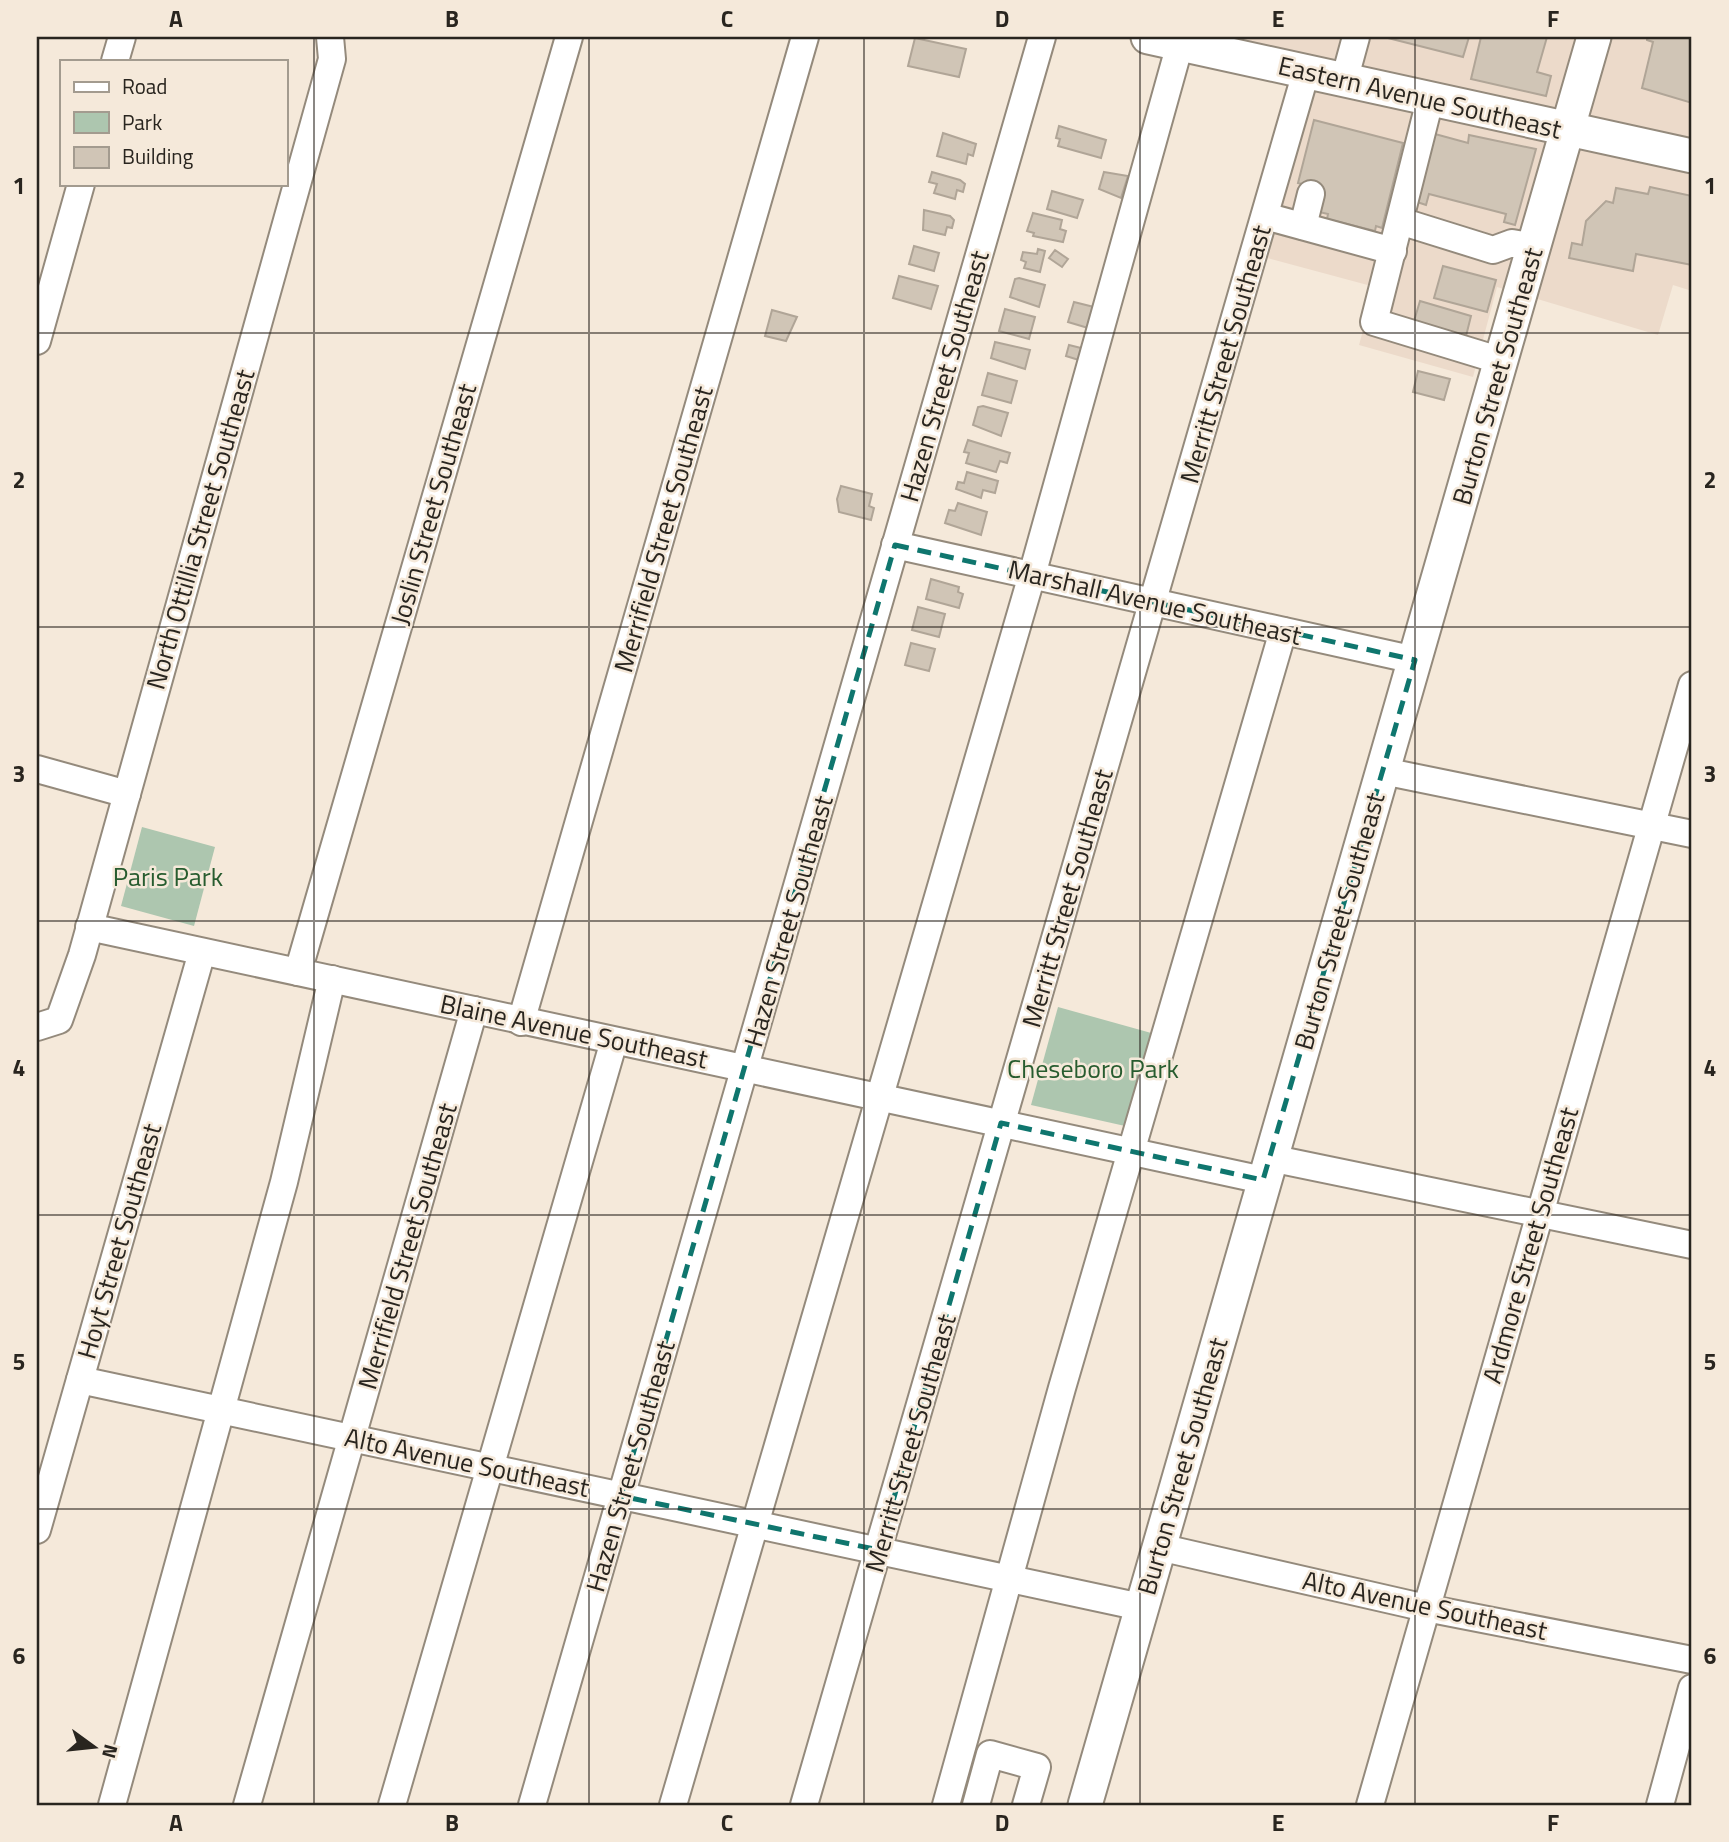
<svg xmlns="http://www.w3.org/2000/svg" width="1729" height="1842" viewBox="0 0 1729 1842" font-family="'Titillium Web',sans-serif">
	<rect width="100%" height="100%" fill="#f5e9da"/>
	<path fill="#ecdaca" d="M1208 37H1692V291L1673 285 1658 335 1497 287 1473 377 1359 345 1375 287 1267 258 1324 62Z"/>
	<g fill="#adc6af">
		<path d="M142 827 215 847 194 926 121 906Z"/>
		<path d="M1058 1007 1162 1036 1134 1128 1031 1105Z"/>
	</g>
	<g fill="#d0c5b6" stroke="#b0a597" stroke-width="2">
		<path d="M1384 37H1469L1463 57Z"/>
		<path d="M1481 37H1547L1537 72 1551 76 1546 96 1471 79Z"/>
		<path d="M1647 37H1692V103L1642 88 1653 42 1647 40Z"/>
		<path d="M915 38 966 49 959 77 908 66Z"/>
		<path d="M1314 120 1403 143 1382 228 1376 226 1375 231 1327 219 1328 214 1315 211 1321 189 1298 183Z"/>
		<path d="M1059 126 1106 140 1101 158 1058 146 1060 139 1056 138Z"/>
		<path d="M943 133 976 144 973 156 968 154 966 164 937 156Z"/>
		<path d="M1435 134 1468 143 1469 135 1536 149 1515 225 1504 222 1506 214 1429 194 1426 205 1417 202Z"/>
		<path d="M932 172 960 180 965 184 963 192 957 190 955 199 934 193 937 184 929 182Z"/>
		<path d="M1104 172 1128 176 1121 198 1099 189Z"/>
		<path d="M1650 187 1692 196V265L1636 254 1633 271 1569 258 1572 243 1582 245 1586 221 1606 201 1613 203 1616 188 1648 194Z"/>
		<path d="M1052 191 1083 200 1077 218 1047 209Z"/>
		<path d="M924 210 950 216 954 220 952 228 947 227 945 235 923 230Z"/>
		<path d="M1033 213 1062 220 1060 229 1066 231 1063 242 1033 236 1034 233 1027 231Z"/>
		<path d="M914 246 939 253 934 271 909 264Z"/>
		<path d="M1038 249 1045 251 1040 272 1024 268 1026 262 1021 260 1023 252 1037 254Z"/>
		<path d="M1055 250 1068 259 1062 267 1049 258Z"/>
		<path d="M1443 266 1496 280 1487 312 1434 298Z"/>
		<path d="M899 276 938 286 931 309 893 298Z"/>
		<path d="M1019 278 1045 285 1039 307 1010 297 1015 279Z"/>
		<path d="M1420 301 1471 316 1466 336 1414 321Z"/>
		<path d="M1074 302 1094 307 1088 328 1068 322Z"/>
		<path d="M1005 309 1035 317 1029 339 999 331Z"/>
		<path d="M772 310 797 317 786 341 765 336Z"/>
		<path d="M995 342 1030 350 1025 369 991 358Z"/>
		<path d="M1069 345 1085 349 1082 361 1066 356Z"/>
		<path d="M1418 371 1450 379 1444 400 1413 392Z"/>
		<path d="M988 373 1017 381 1011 403 982 395Z"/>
		<path d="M983 406 1008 413 1001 436 973 425 978 407Z"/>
		<path d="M968 440 1010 453 1007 463 1000 461 996 472 966 463 969 453 964 452Z"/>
		<path d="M967 472 998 481 995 493 983 490 981 498 956 489 958 482 964 483Z"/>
		<path d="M841 486 872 494 869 506 874 508 871 520 839 512 837 499Z"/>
		<path d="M958 503 987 512 981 535 945 523 949 510 955 511Z"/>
		<path d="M931 579 959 587 958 592 963 594 959 608 926 599Z"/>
		<path d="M918 607 945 614 939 637 912 630Z"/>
		<path d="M911 643 935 649 929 671 905 665Z"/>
	</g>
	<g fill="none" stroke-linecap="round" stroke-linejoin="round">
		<defs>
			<g id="minor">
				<path d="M115 61 122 37"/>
				<path d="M1344 81 1356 37"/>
				<path d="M1430 100 1374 322 1502 361"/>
				<path d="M1265 216 1393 251"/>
				<path d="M1400 221 1493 250 1512 243 1534 247"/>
				<path d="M1303 226 1311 194"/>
				<path d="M37 341 81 184"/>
				<path d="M895 545 1415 660"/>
				<path d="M37 769 127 794"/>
				<path d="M1383 771 1692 834"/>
				<path d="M89 927 1263 1180"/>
				<path d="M298 972 569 37"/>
				<path d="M521 1022 805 37"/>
				<path d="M37 1027 59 1020 82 955 332 59 330 37"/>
				<path d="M1270 1158 1692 1245"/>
				<path d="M80 1380 1141 1607"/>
				<path d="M37 1530 202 952"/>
				<path d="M1159 1547 1426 1608 1692 1660"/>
				<path d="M112 1805 284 1182 332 979"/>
				<path d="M247 1805 474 1010"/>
				<path d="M392 1805 614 1041"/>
				<path d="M532 1805 1042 37"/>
				<path d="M673 1805 1032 575 1180 44"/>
				<path d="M804 1805 1306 72"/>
				<path d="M946 1805 1062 1388 1283 631"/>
				<path d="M976 1805 990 1754 1037 1767 1026 1805"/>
				<path d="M1370 1805 1692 685"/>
				<path d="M1660 1805 1692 1688"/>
			</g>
			<g id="major">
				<path d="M1148 37 1692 156"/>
				<path d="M1085 1805 1594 37"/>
			</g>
		</defs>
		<use href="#minor" stroke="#948a7c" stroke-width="30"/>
		<use href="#major" stroke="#948a7c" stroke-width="37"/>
		<use href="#minor" stroke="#fff" stroke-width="26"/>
		<use href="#major" stroke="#fff" stroke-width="33"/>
	</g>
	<path fill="none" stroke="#0f766e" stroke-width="5" stroke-dasharray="14 9" stroke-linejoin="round" d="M895 545 1415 660 1263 1180 1001 1123 879 1550 621 1496Z"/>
	<path fill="none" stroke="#29251f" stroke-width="2" stroke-opacity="0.55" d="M314 37V1805M589 37V1805M864 37V1805M1140 37V1805M1415 37V1805M37 333H1692M37 627H1692M37 921H1692M37 1215H1692M37 1509H1692"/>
	<g text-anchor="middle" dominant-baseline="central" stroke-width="5" stroke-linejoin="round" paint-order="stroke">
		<g font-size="26" fill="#29251f" stroke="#f5e9da">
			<text transform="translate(1420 97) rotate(13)">Eastern Avenue Southeast</text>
			<text transform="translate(1225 354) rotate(-74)">Merritt Street Southeast</text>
			<text transform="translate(944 376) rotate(-74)">Hazen Street Southeast</text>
			<text transform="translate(1497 376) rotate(-74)">Burton Street Southeast</text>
			<text transform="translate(433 504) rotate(-74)">Joslin Street Southeast</text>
			<text transform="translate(200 529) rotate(-74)">North Ottillia Street Southeast</text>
			<text transform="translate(663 529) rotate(-74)">Merrifield Street Southeast</text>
			<text transform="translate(1155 602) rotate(13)">Marshall Avenue Southeast</text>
			<text transform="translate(1067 898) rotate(-74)">Merritt Street Southeast</text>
			<text transform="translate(788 921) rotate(-74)">Hazen Street Southeast</text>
			<text transform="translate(1339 921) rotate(-74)">Burton Street Southeast</text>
			<text transform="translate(574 1031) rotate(12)">Blaine Avenue Southeast</text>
			<text transform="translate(119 1241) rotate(-74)">Hoyt Street Southeast</text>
			<text transform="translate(1530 1245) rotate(-74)">Ardmore Street Southeast</text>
			<text transform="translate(407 1246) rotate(-74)">Merrifield Street Southeast</text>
			<text transform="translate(910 1443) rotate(-74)">Merritt Street Southeast</text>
			<text transform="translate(467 1462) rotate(12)">Alto Avenue Southeast</text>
			<text transform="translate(630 1466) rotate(-74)">Hazen Street Southeast</text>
			<text transform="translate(1182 1466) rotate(-74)">Burton Street Southeast</text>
			<text transform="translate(1425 1605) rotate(12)">Alto Avenue Southeast</text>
		</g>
		<g font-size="26" fill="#275c2f" stroke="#f5e9da">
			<text x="168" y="876">Paris Park</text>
			<text x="1093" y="1068">Cheseboro Park</text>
		</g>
	</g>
	<rect width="1729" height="1842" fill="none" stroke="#f5e9da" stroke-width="77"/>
	<rect x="60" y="60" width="228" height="126" fill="#f5e9da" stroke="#a39b8f" stroke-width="2"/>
	<rect x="74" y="82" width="35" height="10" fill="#ffffff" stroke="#a39b8f" stroke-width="2"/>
	<text x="122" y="94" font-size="21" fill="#29251f">Road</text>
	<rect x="74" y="112" width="35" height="21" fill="#adc6af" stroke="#a39b8f" stroke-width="2"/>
	<text x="122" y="130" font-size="21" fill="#29251f">Park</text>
	<rect x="74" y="147" width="35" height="21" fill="#d0c5b6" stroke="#a39b8f" stroke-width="2"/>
	<text x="122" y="164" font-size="21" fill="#29251f">Building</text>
	<g transform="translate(94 1747) rotate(105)" stroke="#f5e9da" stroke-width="5" paint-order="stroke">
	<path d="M0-5L12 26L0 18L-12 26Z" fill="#29251f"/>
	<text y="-10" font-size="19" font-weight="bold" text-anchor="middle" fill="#29251f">N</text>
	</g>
	<rect x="38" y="38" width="1652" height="1766" fill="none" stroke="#29251f" stroke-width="2.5"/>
	<g font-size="23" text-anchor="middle" font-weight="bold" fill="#29251f">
		<text x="176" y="27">A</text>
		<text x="452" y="27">B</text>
		<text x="727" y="27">C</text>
		<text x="1002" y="27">D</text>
		<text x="1278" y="27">E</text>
		<text x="1553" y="27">F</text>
		<text x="19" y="194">1</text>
		<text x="1710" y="194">1</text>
		<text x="19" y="488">2</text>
		<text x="1710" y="488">2</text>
		<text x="19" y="782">3</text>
		<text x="1710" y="782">3</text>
		<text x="19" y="1076">4</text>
		<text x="1710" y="1076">4</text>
		<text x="19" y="1370">5</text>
		<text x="1710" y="1370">5</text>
		<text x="19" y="1664">6</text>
		<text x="1710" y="1664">6</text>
		<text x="176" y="1831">A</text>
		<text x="452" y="1831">B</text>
		<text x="727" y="1831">C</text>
		<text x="1002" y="1831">D</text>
		<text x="1278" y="1831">E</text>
		<text x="1553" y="1831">F</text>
	</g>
</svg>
